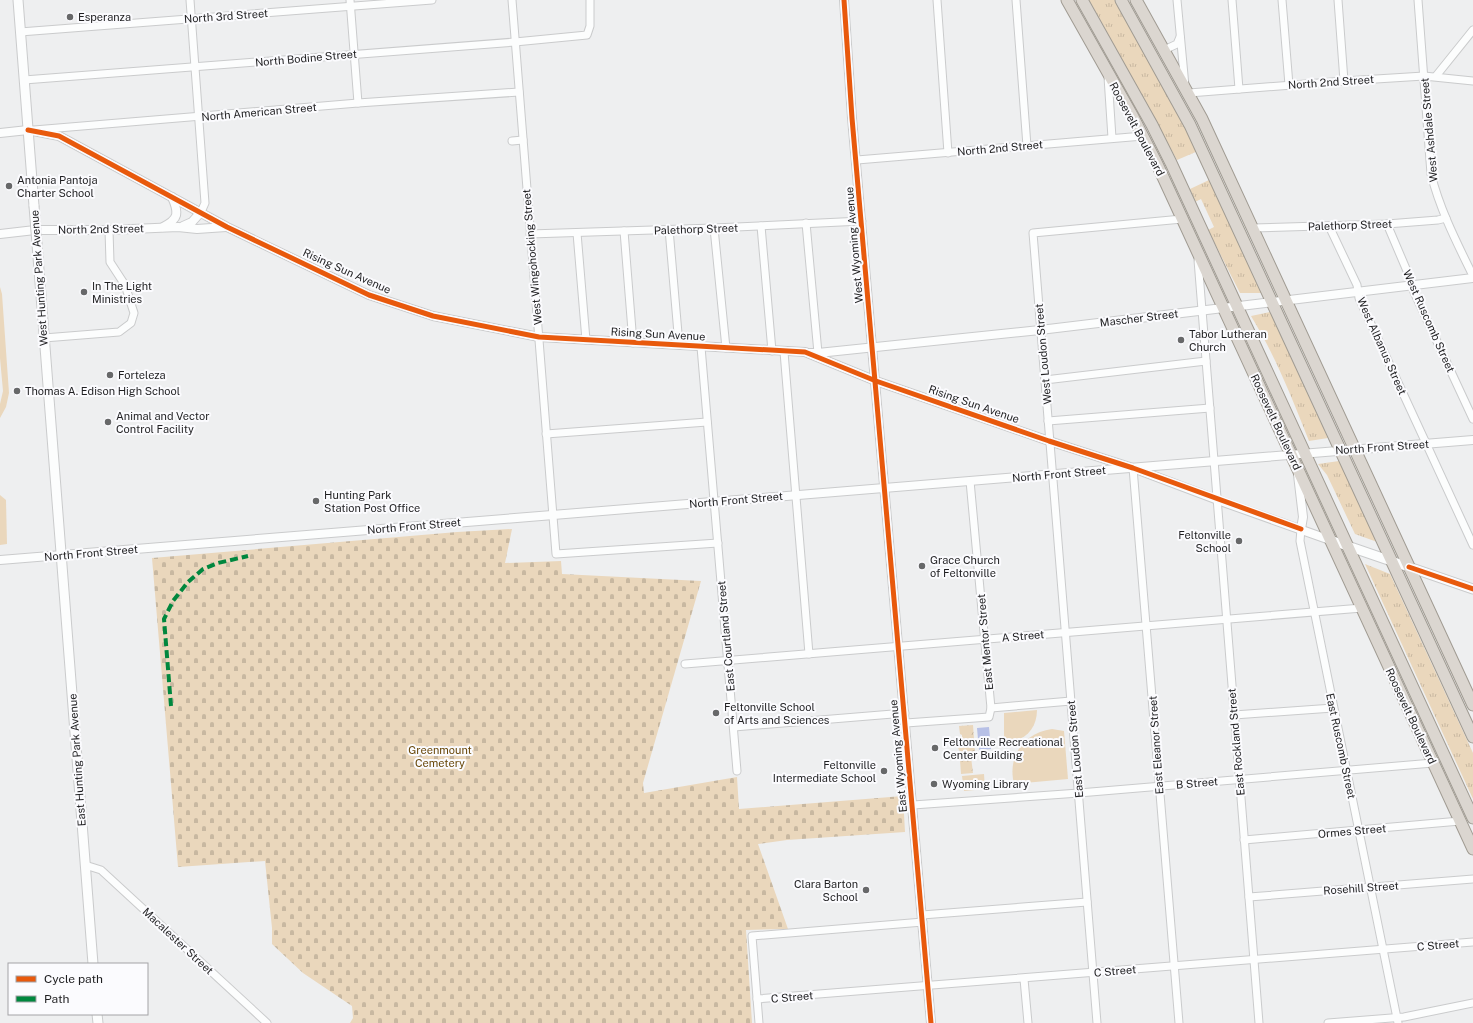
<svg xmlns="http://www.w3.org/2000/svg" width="1473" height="1023" viewBox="0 0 1473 1023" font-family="'Public Sans',sans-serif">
	<defs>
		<pattern id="grass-tufts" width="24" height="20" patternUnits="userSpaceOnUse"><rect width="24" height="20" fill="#ead7bc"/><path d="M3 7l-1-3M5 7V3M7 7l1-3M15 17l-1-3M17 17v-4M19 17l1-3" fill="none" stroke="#c8b8a1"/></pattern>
		<pattern id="cemetery-stones" width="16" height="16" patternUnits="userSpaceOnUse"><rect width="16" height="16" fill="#ead7bc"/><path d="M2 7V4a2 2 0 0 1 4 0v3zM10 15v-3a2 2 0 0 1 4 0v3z" fill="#c8b8a1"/></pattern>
		<pattern id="park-crowns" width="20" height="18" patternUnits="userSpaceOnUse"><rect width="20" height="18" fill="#ead7bc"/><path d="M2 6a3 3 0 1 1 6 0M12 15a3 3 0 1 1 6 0" fill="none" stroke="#c8b8a1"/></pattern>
	</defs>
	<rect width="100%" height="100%" fill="#eeeff0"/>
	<g fill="url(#grass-tufts)">
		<path d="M1089 0H1115L1198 151 1177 160Z"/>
		<path d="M1209 180 1262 293H1240L1208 230 1214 227 1201 199 1195 202 1190 189Z"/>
		<path d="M1270 312 1328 438 1309 441C1292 398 1275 355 1251 316Z"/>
		<path d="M1339 461 1380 543 1355 534 1327 475 1318 464Z"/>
		<path d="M1365 564 1390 574 1473 753V799Z"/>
	</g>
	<path fill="url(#cemetery-stones)" d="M512 529 505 563 561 561 562 574 701 581 643 783 644 793 737 777 739 809 903 796 905 832 787 840 758 844 788 929 746 930 752 1023H350L353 1018 352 1006 303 973 272 944V928L265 861 178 867 152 558 457 532Z"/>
	<g fill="url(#park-crowns)">
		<path d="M973 725 975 753H962C955 748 959 743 962 738V735L960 734 959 726Z"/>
		<path d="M971 757 973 773 961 774 960 760 962 758Z"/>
	</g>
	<g fill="#ead7bc">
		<path d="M0 287 2 294 9 393 6 407 0 418V404L3 391 0 358Z"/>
		<path d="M0 495 6 500 7 544 0 545Z"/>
		<path d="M1037 710C1037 730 1023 743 1004 741V713Z"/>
		<path d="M1052 729 1064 731 1068 779 1014 784C1007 756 1024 733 1052 729Z"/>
		<path d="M984 774 985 789 964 791 962 776Z"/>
	</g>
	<path fill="#b7c0e6" d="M989 727 991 749 979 750 977 728Z"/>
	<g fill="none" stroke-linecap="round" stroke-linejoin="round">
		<defs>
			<g id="minor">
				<path d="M190 0 205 203 201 212"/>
				<path d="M350 0 358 103"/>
				<path d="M512 0 556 554 718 543"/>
				<path d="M937 0 948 153"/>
				<path d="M1016 0 1027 146"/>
				<path d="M1177 0 1185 86"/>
				<path d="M1232 0 1239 89"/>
				<path d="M1282 0 1289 85"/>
				<path d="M1338 0 1344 81"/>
				<path d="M1418 0 1431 174C1440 210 1457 243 1473 276"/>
				<path d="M20 32 432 0"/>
				<path d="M1164 50 1177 44 1180 37"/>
				<path d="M1436 76 1473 30"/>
				<path d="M1108 77 1112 138"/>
				<path d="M24 80 515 42 587 35 590 26V0"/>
				<path d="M1189 93 1344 81 1424 76 1473 81"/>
				<path d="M34 130 358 103 519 92"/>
				<path d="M512 141 523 140"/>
				<path d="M857 160 1143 136"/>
				<path d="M806 223 818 353"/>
				<path d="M1387 224 1410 278 1414 292 1473 419"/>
				<path d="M761 226 772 351"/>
				<path d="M1329 226 1357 285 1359 298 1473 545"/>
				<path d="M714 228 726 348"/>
				<path d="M1253 228 1387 224 1438 220 1446 218"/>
				<path d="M669 229 679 345"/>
				<path d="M624 231 633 343"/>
				<path d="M577 233 586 340"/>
				<path d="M530 234 714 228 862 221"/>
				<path d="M1198 260 1259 1023"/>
				<path d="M44 338 119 332 131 323 134 313 125 285 110 262 109 230"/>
				<path d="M701 347 737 771"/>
				<path d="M784 352 809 654"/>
				<path d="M1045 380 1206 361"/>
				<path d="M1048 421 1210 408"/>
				<path d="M546 434 707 422"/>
				<path d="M1133 468 1179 1023"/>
				<path d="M1301 529 1300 541 1398 1023"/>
				<path d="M685 664 1362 608"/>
				<path d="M991 708 1071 701"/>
				<path d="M1234 715 1333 708"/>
				<path d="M906 723 989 717 991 708 970 481"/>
				<path d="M734 727 905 713"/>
				<path d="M913 805 1079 793 1433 763"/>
				<path d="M1244 840 1460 821"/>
				<path d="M85 865 101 870 267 1023"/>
				<path d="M1249 897 1473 879"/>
				<path d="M922 915 1087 902"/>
				<path d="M1024 979 1028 1023"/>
				<path d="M757 999 1473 942"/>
				<path d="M759 1023 752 936 923 922"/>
				<path d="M1097 1023 1033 233 1182 219"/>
				<path d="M1328 1023 1404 1017 1473 1003"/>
			</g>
			<g id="tertiary">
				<path d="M844 0 852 118 931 1023"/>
				<path d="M0 133 28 130 59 136 227 227 369 295 433 316 539 337 805 352 876 381 1049 441 1133 468 1226 503 1330 540"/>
				<path d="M183 226 192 222 201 212"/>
				<path d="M163 227C179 219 179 213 172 197"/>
				<path d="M0 234 35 230H109L178 227 197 229 226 227"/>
				<path d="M810 353H818L1040 330 1473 278"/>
				<path d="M1298 475 1303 517 1301 529"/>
				<path d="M0 560 1473 440"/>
			</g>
			<g id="secondary">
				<path d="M18 0 34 206"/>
				<path d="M37 244 93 964"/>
				<path d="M1330 540 1473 589"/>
				<path d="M97 1014 98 1023"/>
			</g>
			<g id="trunk">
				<path d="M1067 0 1133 117 1157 164 1473 849"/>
				<path d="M1082 0 1152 125 1171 163 1473 818"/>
				<path d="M1121 0 1190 125 1473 737"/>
				<path d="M1136 0 1202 119 1473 705"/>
			</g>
		</defs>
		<use href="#minor" stroke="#cacbcc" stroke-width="9"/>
		<use href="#tertiary" stroke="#cacbcc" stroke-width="10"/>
		<use href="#secondary" stroke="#cacbcc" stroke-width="11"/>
		<use href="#trunk" stroke="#a09b92" stroke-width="13"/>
		<use href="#minor" stroke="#fcfdfd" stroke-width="7"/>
		<use href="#tertiary" stroke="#fcfdfd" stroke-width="8"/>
		<use href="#secondary" stroke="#fcfdfd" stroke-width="9"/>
		<use href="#trunk" stroke="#dbd6d0" stroke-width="11"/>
		<defs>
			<path id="secondary-bridge" d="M34 206 37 244"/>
		</defs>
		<use href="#secondary-bridge" stroke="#cacbcc" stroke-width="11" stroke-linecap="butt"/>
		<use href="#secondary-bridge" stroke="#fcfdfd" stroke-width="9"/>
		<path stroke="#00873e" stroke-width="4" stroke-dasharray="8 4" stroke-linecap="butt" d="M171 706 164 619 173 601 188 582 203 569 218 563 248 556"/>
		<defs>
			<g id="cycleway">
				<path d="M844 0 852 118 931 1023"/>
				<path d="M28 130 59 136 227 227 369 295 433 316 539 337 805 352 876 381 1049 441 1133 468 1301 529"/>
				<path d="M1409 567 1473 589"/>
			</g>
		</defs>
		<use href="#cycleway" stroke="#fbfbfe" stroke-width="8"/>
		<use href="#cycleway" stroke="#e8590c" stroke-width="5"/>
	</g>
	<g fill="#676869" stroke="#fbfbfe" stroke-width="1.5">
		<circle cx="70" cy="17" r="4"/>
		<circle cx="9" cy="186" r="4"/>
		<circle cx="84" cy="292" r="4"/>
		<circle cx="1181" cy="340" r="4"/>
		<circle cx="110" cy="375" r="4"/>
		<circle cx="17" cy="391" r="4"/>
		<circle cx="108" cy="422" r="4"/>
		<circle cx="316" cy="501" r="4"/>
		<circle cx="1239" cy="541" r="4"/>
		<circle cx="922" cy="566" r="4"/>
		<circle cx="716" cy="713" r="4"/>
		<circle cx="935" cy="748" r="4"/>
		<circle cx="884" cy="771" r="4"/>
		<circle cx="934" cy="784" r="4"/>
		<circle cx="866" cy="890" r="4"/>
	</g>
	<g text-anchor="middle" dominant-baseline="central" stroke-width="4" stroke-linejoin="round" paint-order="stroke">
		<g font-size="11" fill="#1f1f21" stroke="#fbfbfe">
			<text transform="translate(226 16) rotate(-4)">North 3rd Street</text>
			<text transform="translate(306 58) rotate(-5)">North Bodine Street</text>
			<text transform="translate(1331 82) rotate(-4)">North 2nd Street</text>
			<text transform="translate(259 112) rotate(-5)">North American Street</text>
			<text transform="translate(1137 129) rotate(62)">Roosevelt Boulevard</text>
			<text transform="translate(1429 130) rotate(-95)">West Ashdale Street</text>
			<text transform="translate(1000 148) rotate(-5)">North 2nd Street</text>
			<text transform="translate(1350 225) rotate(-2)">Palethorp Street</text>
			<text transform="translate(101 229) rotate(-1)">North 2nd Street</text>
			<text transform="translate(696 229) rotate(-2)">Palethorp Street</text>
			<text transform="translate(854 245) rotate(-95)">West Wyoming Avenue</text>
			<text transform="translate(532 257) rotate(-95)">West Wingohocking Street</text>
			<text transform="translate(347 271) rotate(24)">Rising Sun Avenue</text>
			<text transform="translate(39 278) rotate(-94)">West Hunting Park Avenue</text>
			<text transform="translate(1139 318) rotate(-7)">Mascher Street</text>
			<text transform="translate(1429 321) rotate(66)">West Ruscomb Street</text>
			<text transform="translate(658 334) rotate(3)">Rising Sun Avenue</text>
			<text transform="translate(1382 346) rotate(66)">West Albanus Street</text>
			<text transform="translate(1043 354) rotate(-95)">West Loudon Street</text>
			<text transform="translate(974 404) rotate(19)">Rising Sun Avenue</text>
			<text transform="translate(1276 422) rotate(65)">Roosevelt Boulevard</text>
			<text transform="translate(1382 447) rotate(-4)">North Front Street</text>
			<text transform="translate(1059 474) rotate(-5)">North Front Street</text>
			<text transform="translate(736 500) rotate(-5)">North Front Street</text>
			<text transform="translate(414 526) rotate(-5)">North Front Street</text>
			<text transform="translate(91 553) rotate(-5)">North Front Street</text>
			<text transform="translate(726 636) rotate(-95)">East Courtland Street</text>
			<text transform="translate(1023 636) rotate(-5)">A Street</text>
			<text transform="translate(985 642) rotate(-95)">East Mentor Street</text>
			<text transform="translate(1411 716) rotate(65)">Roosevelt Boulevard</text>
			<text transform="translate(1236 742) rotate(-95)">East Rockland Street</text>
			<text transform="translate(1156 745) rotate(-94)">East Eleanor Street</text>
			<text transform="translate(1341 746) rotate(78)">East Ruscomb Street</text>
			<text transform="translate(1075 749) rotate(-95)">East Loudon Street</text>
			<text transform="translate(898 756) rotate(-95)">East Wyoming Avenue</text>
			<text transform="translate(77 760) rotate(-94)">East Hunting Park Avenue</text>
			<text transform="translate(1197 783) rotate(-5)">B Street</text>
			<text transform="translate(1352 831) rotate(-5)">Ormes Street</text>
			<text transform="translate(1361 888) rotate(-4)">Rosehill Street</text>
			<text transform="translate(178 941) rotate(43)">Macalester Street</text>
			<text transform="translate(1438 945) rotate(-5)">C Street</text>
			<text transform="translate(1115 971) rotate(-5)">C Street</text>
			<text transform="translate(792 997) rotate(-5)">C Street</text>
		</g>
		<g font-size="11" fill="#1f1f21" stroke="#fbfbfe" text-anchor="start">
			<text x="78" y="17">Esperanza</text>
			<text x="17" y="180">Antonia Pantoja<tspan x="17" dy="13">Charter School</tspan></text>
			<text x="92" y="286">In The Light<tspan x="92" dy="13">Ministries</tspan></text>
			<text x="1189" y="334">Tabor Lutheran<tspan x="1189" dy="13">Church</tspan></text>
			<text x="118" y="375">Forteleza</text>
			<text x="25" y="391">Thomas A. Edison High School</text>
			<text x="116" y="416">Animal and Vector<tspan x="116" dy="13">Control Facility</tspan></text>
			<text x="324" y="495">Hunting Park<tspan x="324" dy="13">Station Post Office</tspan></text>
			<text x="1231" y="535" text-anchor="end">Feltonville<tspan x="1231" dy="13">School</tspan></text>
			<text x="930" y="560">Grace Church<tspan x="930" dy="13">of Feltonville</tspan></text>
			<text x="724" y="707">Feltonville School<tspan x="724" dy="13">of Arts and Sciences</tspan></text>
			<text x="943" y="742">Feltonville Recreational<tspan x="943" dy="13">Center Building</tspan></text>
			<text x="876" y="765" text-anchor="end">Feltonville<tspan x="876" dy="13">Intermediate School</tspan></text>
			<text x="942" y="784">Wyoming Library</text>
			<text x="858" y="884" text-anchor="end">Clara Barton<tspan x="858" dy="13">School</tspan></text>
		</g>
		<g font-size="11" fill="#694809" stroke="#fbfbfe">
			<text x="440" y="750">Greenmount<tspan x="440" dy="13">Cemetery</tspan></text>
		</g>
	</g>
	<rect x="8" y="963" width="140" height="52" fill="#fbfbfe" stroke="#a3a3a6"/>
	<rect x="16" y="976" width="20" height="6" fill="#e8590c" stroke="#a3a3a6"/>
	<text x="44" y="983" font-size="12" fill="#1f1f21">Cycle path</text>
	<rect x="16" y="996" width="20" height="6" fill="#00873e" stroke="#a3a3a6"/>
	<text x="44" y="1003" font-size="12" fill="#1f1f21">Path</text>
</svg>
